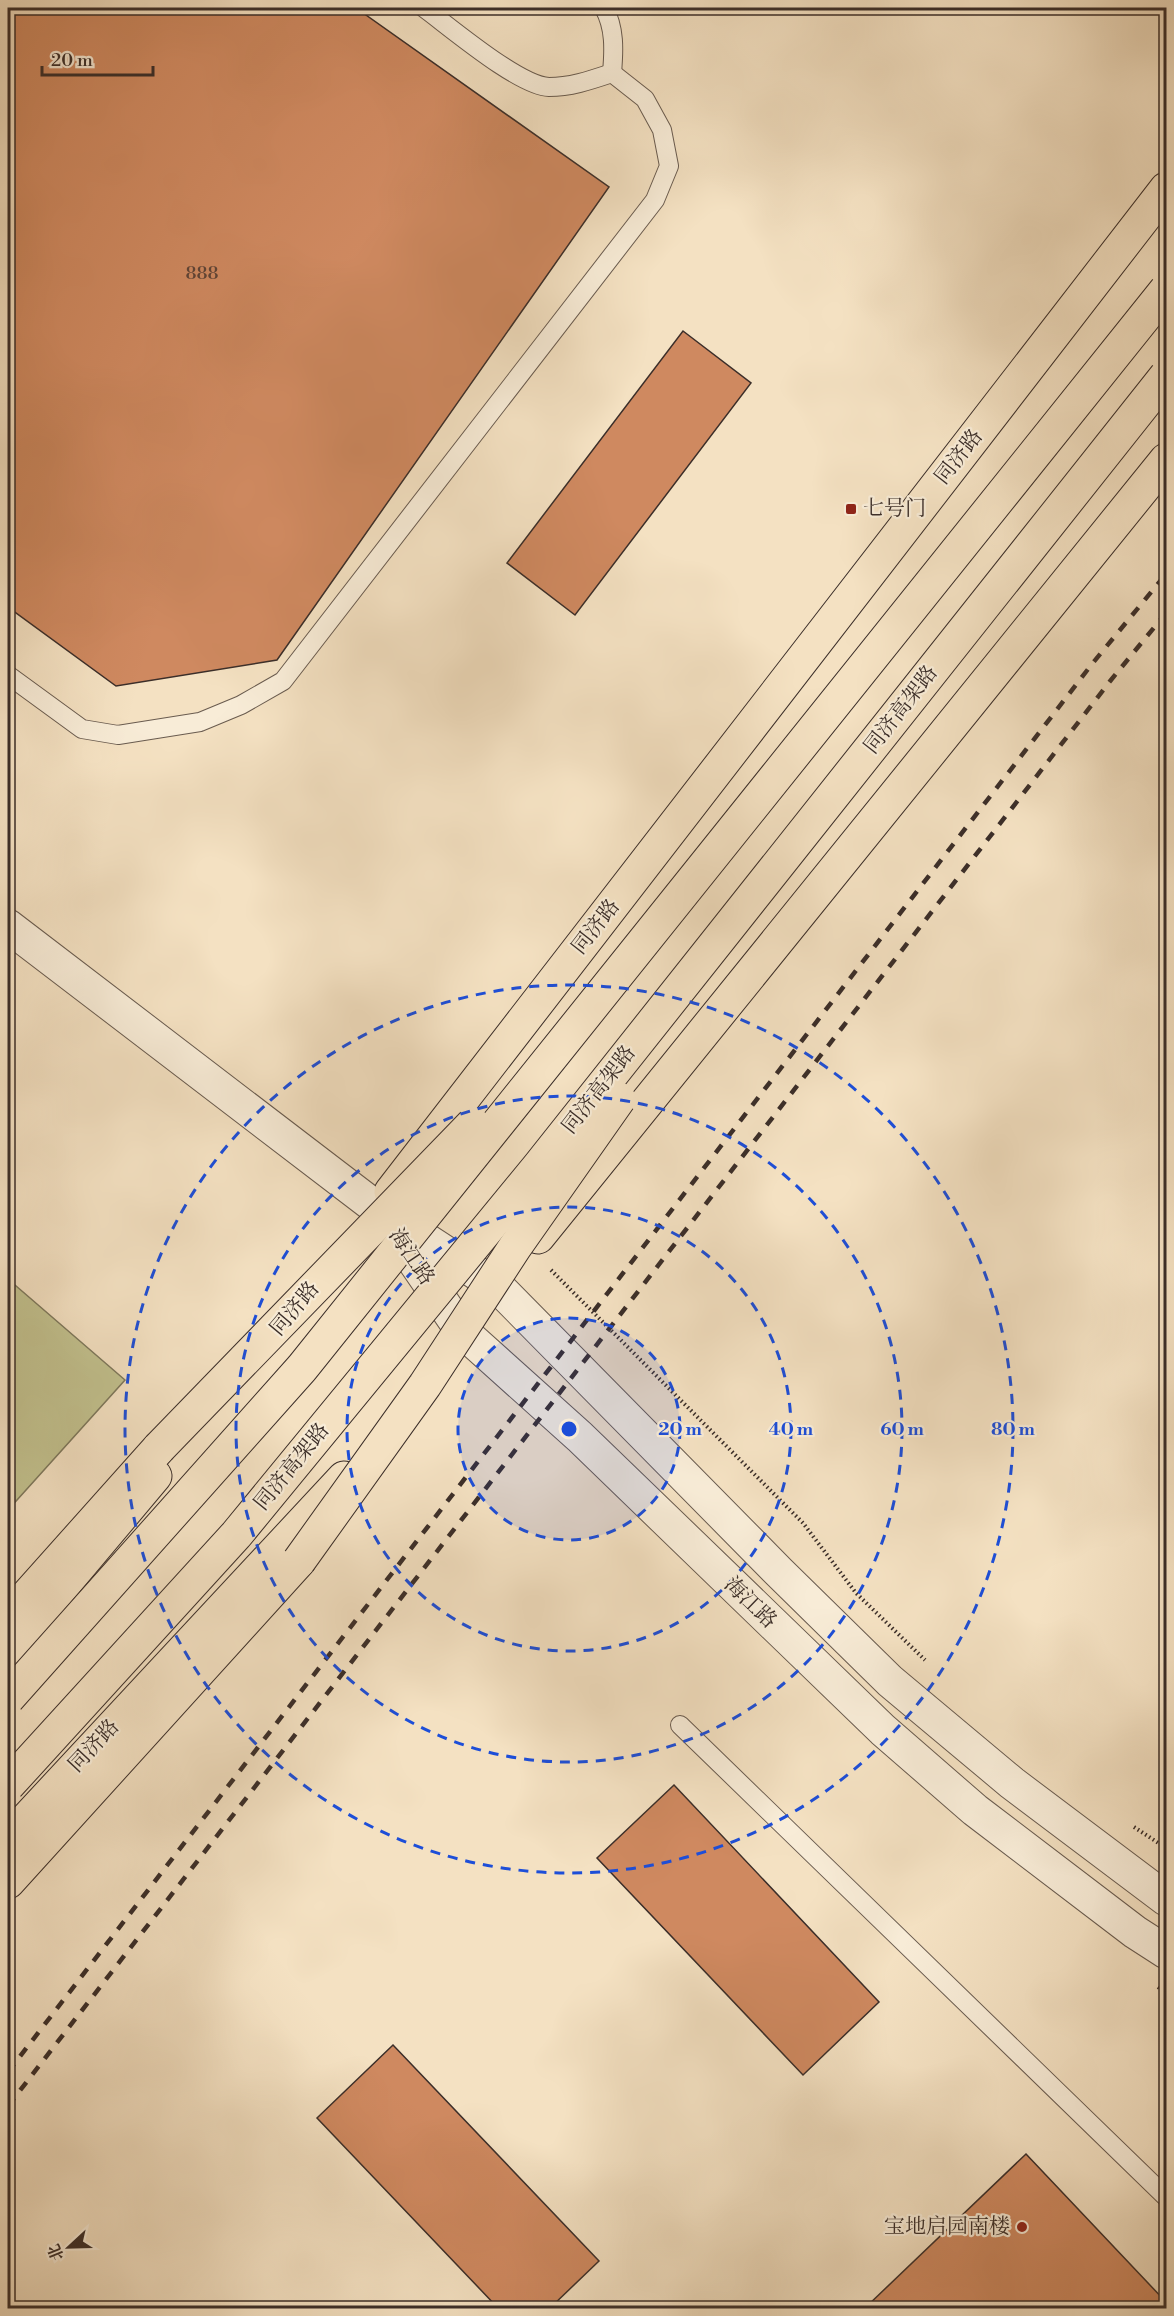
<svg xmlns="http://www.w3.org/2000/svg" width="1174" height="2316" viewBox="0 0 1174 2316" font-family="'Libre Bodoni','Noto Serif SC',serif">
	<rect width="100%" height="100%" fill="#f4e1c2"/>
	<filter id="stains"><feTurbulence type="fractalNoise" baseFrequency=".00333" numOctaves="4"/><feColorMatrix values="0 0 0 0 .2 0 0 0 0 .09 0 0 0 0 .02 0 0 0 .5 -.17"/></filter>
	<radialGradient id="worn" r=".72"><stop offset=".6" stop-color="#630" stop-opacity="0"/><stop offset="1" stop-color="#630" stop-opacity=".3"/></radialGradient>
	<path fill="#c2c18e" stroke="#7e785c" stroke-width="1.5" d="M8 1279 125 1380 8 1510Z"/>
	<g fill="#cf8960" stroke="#3b2e29" stroke-width="1.5">
		<path d="M8 8H356L609 187 277 660 116 686 8 607Z"/>
		<path d="M683 331 751 383 575 615 507 563Z"/>
		<path d="M674 1785 879 2002 803 2075 597 1858Z"/>
		<path d="M393 2045 599 2261 550 2308H498L317 2118Z"/>
		<path d="M1026 2154 1166 2302V2308H865Z"/>
	</g>
	<g fill="none" stroke-linecap="round" stroke-linejoin="round">
		<defs>
			<g id="service">
				<path d="M424 8C450 27 519 86 549 87 571 87 591 80 612 73"/>
				<path d="M604 8C615 28 614 50 612 73"/>
				<path d="M8 675 82 729 118 735 200 722 241 705 283 681 655 200 669 166 662 130 645 99 612 73"/>
				<path d="M680 1725 1166 2197"/>
			</g>
			<path id="minor" d="M8 926 378 1209"/>
			<g id="tertiary">
				<path d="M391 1217 498 1287 779 1572 890 1681 1012 1783 1166 1899"/>
				<path d="M386 1220 462 1331 580 1437 883 1730 975 1810 1135 1932 1166 1952"/>
			</g>
			<g id="primary">
				<path d="M391 1192 1166 189"/>
				<path d="M538 1237 1166 460"/>
				<path d="M8 1651 155 1476"/>
				<path d="M8 1839 344 1478"/>
			</g>
			<g id="trunk">
				<path d="M8 1617 159 1448"/>
				<path d="M8 1882 299 1561"/>
			</g>
		</defs>
		<use href="#service" stroke="#695b4f" stroke-width="20"/>
		<use href="#minor" stroke="#695b4f" stroke-width="35"/>
		<use href="#tertiary" stroke="#695b4f" stroke-width="35"/>
		<use href="#primary" stroke="#3b2e29" stroke-width="35"/>
		<use href="#trunk" stroke="#3b2e29" stroke-width="35"/>
		<g stroke="#3b2e29" stroke-width="4" stroke-dasharray="1.5 3" stroke-linecap="butt">
			<path d="M551 1270 803 1523 856 1593 925 1660"/>
			<path d="M1134 1827 1166 1848"/>
			<path d="M1158 1987 1166 1993"/>
		</g>
		<use href="#service" stroke="#f8ecd7" stroke-width="18"/>
		<use href="#minor" stroke="#f8ecd7" stroke-width="33"/>
		<use href="#tertiary" stroke="#f8ecd7" stroke-width="33"/>
		<use href="#primary" stroke="#f4e1c2" stroke-width="33"/>
		<use href="#trunk" stroke="#f4e1c2" stroke-width="33"/>
		<g stroke="#3b2e29" stroke-width="4.5" stroke-dasharray="10 10" stroke-linecap="butt">
			<path d="M8 2072 1092 664 1166 574"/>
			<path d="M8 2106 1111 680 1166 613"/>
		</g>
		<defs>
			<g id="trunk-bridge">
				<path d="M159 1448 473 1124"/>
				<path d="M299 1561 425 1385 515 1247 619 1099"/>
				<path d="M8 1698 302 1368 1166 290"/>
				<path d="M8 1785 236 1535 539 1166 1166 376"/>
			</g>
		</defs>
		<use href="#trunk-bridge" stroke="#3b2e29" stroke-width="35" stroke-linecap="butt"/>
		<use href="#trunk-bridge" stroke="#f4e1c2" stroke-width="33"/>
	</g>
	<circle cx="569" cy="1429" r="111" fill="#1d4ed8" fill-opacity=".12"/>
	<g fill="none" stroke="#1d4ed8" stroke-width="3" stroke-dasharray="10 8">
		<circle cx="569" cy="1429" r="111"/>
		<circle cx="569" cy="1429" r="222"/>
		<circle cx="569" cy="1429" r="333"/>
		<circle cx="569" cy="1429" r="444"/>
	</g>
	<g fill="#8f2418" stroke="#f8ecd7" stroke-width="2">
		<rect x="845" y="503" width="12" height="12" rx="3"/>
		<circle cx="1022" cy="2227" r="6"/>
	</g>
	<g text-anchor="middle" dominant-baseline="central" stroke-width="4.5" stroke-linejoin="round" paint-order="stroke">
		<g font-size="18" fill="#604537">
			<text x="202" y="273">888</text>
		</g>
		<g font-size="21" fill="#3b2e29" stroke="#f8ecd7">
			<text transform="translate(959 457) rotate(-52)">同济路</text>
			<text transform="translate(901 710) rotate(-52)">同济高架路</text>
			<text transform="translate(596 927) rotate(-52)">同济路</text>
			<text transform="translate(599 1090) rotate(-52)">同济高架路</text>
			<text transform="translate(411 1257) rotate(56)">海江路</text>
			<text transform="translate(295 1309) rotate(-50)">同济路</text>
			<text transform="translate(292 1467) rotate(-51)">同济高架路</text>
			<text transform="translate(750 1603) rotate(44)">海江路</text>
			<text transform="translate(94 1746) rotate(-47)">同济路</text>
		</g>
		<g font-size="21" fill="#3b2e29" stroke="#f8ecd7" text-anchor="start">
			<text x="863" y="509">七号门</text>
			<text x="1010" y="2227" text-anchor="end">宝地启园南楼</text>
		</g>
	</g>
	<circle cx="569" cy="1429" r="9" fill="#1d4ed8" stroke="#f8ecd7" stroke-width="3"/>
	<g font-size="18" text-anchor="middle" font-weight="bold" fill="#1d4ed8" stroke="#f8ecd7" stroke-width="4.5" stroke-linejoin="round" paint-order="stroke">
		<text x="680" y="1435">20 m</text>
		<text x="791" y="1435">40 m</text>
		<text x="902" y="1435">60 m</text>
		<text x="1013" y="1435">80 m</text>
	</g>
	<rect width="1174" height="2316" fill="none" stroke="#f4e1c2" stroke-width="30"/>
	<rect x="9" y="9" width="1156" height="2298" fill="none" stroke="#3b2e29" stroke-width="3"/>
	<rect x="15" y="15" width="1144" height="2286" fill="none" stroke="#3b2e29" stroke-width="1.5"/>
	<g transform="translate(69 2247) rotate(248)" stroke="#f8ecd7" stroke-width="4.5" paint-order="stroke">
	<path d="M0-4.5L10 22L0 15L-10 22Z" fill="#3b2e29"/>
	<text y="-9" font-size="16" font-weight="bold" text-anchor="middle" fill="#3b2e29">北</text>
	</g>
	<path d="M42 66v9h111v-9" fill="none" stroke="#3b2e29" stroke-width="3"/>
	<text x="51" y="66" font-size="18" fill="#3b2e29" stroke="#f8ecd7" stroke-width="4.5" paint-order="stroke">20 m</text>
	<rect width="100%" height="100%" filter="url(#stains)"/>
	<rect width="100%" height="100%" fill="url(#worn)"/>
</svg>
